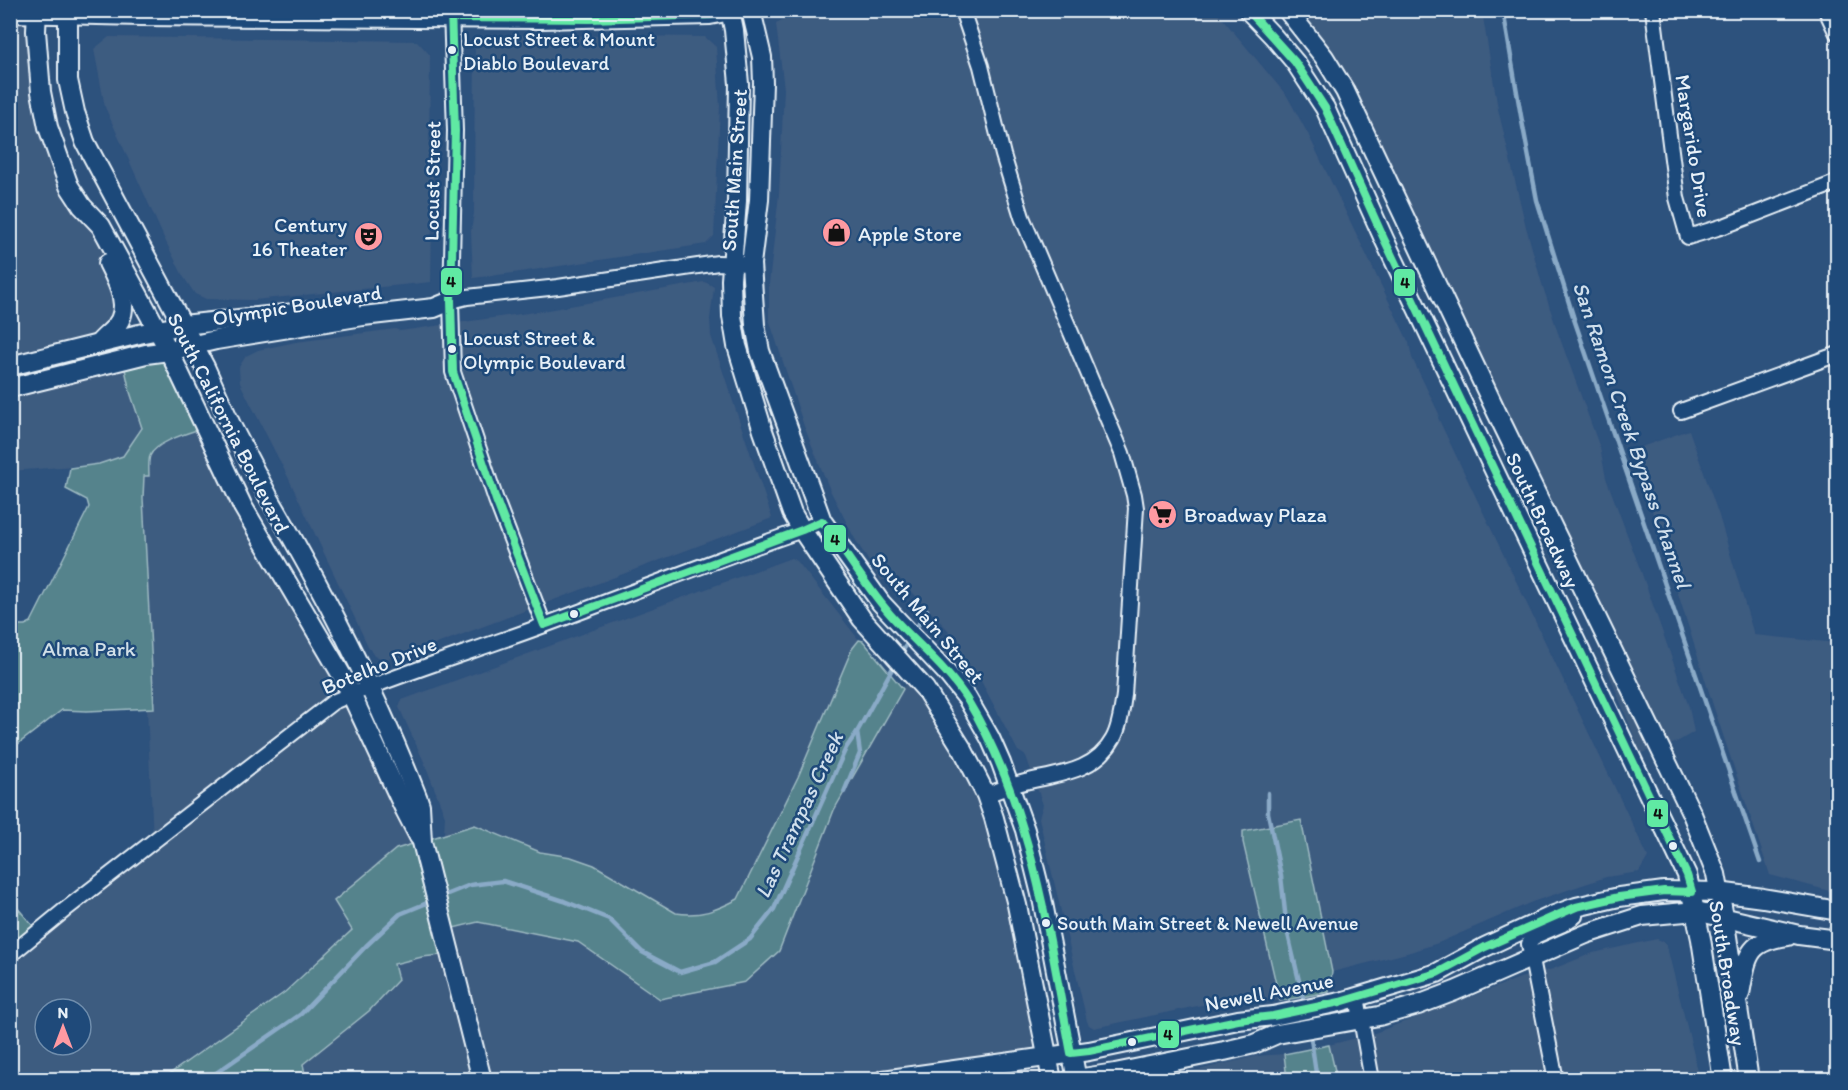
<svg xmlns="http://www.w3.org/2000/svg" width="1848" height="1090" viewBox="0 0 1848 1090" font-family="Itim,sans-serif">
	<rect width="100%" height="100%" fill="#2d527d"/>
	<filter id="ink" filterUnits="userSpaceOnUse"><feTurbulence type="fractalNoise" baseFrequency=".0167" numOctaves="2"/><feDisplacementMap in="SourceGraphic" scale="12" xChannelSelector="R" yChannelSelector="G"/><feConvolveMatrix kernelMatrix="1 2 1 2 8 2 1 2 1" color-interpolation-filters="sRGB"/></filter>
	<g filter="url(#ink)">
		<g fill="#3e5b80" fill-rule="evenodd">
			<path d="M802 10 1216 11 1287 96 1308 134 1409 343 1412 358 1439 414 1438 418 1648 857 1639 872 1606 877 1532 902 1438 943 1407 953 1332 972 1302 820 1277 986 1280 1001 1248 999 1216 1002 1094 1028 1089 1025 1087 1021 1039 818 1043 805 1026 756 1018 751 980 679 948 658 940 649 949 631 898 577 889 578 881 581 855 539 830 490 804 426 769 319V284L779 194 784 89 776 24Z"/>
			<path d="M1287 11H1482L1498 109 1526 227 1542 284 1558 333 1600 448 1606 478 1643 577 1689 707 1694 732 1675 743 1641 753 1535 491 1367 138Z"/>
			<path d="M11 13 37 14 41 92 82 206 122 292 110 332 11 366Z"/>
			<path d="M527 35 705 37 716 47 720 107 714 236 706 244 513 273 473 278 471 231 474 213 475 37Z"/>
			<path d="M109 37 417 41 430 55 429 155 433 162 431 282 254 300 206 299 195 294 183 276 165 240 105 107 94 49Z"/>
			<path d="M704 282 709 284 714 287 710 319 711 336 772 518 402 657 384 659 374 656 368 646 288 477 240 383 239 367 246 356 258 350 296 342 395 329 400 331 542 311Z"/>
			<path d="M123 360 130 392 142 428 123 456 99 464 11 471V388Z"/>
			<path d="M206 427 422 842 396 849 334 901 352 930 285 991 161 1079H11L10 955 153 840 147 708 154 707 143 498 144 476 149 475 150 456 157 447 174 439ZM45 1009H81V1045H45Z"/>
			<path d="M1689 430 1719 516 1754 635 1837 643V893L1770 875 1714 708 1633 450Z"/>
			<path d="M791 558 797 561 859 640 852 649 798 777 738 899 721 908 705 914 688 915 676 913 571 857 540 852 476 825 444 835 445 816 425 764 399 707 402 700Z"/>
			<path d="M911 674 975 774 1048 1057 883 1080H306L303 1064 369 1011 398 980 394 964 422 957 450 954 445 930 478 922 578 942 660 999 779 950 834 810Z"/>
			<path d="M1657 939 1664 942 1667 947 1700 1079H1337L1329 1045 1372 1034 1520 978 1553 969 1593 953Z"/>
			<path d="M1284 1054 1287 1079 1156 1080 1257 1056Z"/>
		</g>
		<g fill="#54838c" stroke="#9ebac2" stroke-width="1.5">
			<path d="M169 351 206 427C192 432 156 441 150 456 148 461 149 470 149 476H144L143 498 154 708 87 711 62 710 13 748 17 753 11 757V625H25L31 622 89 507 87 500 66 489 70 468 99 464 123 456 142 428 130 392 123 360Z"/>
			<path d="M859 640 863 641 903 689 834 810 779 951 745 982 660 999 578 942 478 922 445 930 450 954 422 957 394 964 398 980 369 1011 303 1064 306 1079 161 1080 285 992 352 930 334 901 396 849 475 825 540 852 571 857 594 865 676 913C700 917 717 910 738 899L798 777 852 649Z"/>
			<path d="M1301 820 1332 972 1329 992 1280 1001 1243 842V831Z"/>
			<path d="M10 899 38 932 17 950 11 941Z"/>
			<path d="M1329 1045 1337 1079H1287L1284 1054Z"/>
		</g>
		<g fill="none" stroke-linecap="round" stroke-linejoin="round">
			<g stroke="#8aaac7" stroke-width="4.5">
				<path d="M1503 10 1521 116 1537 200 1574 319 1760 862"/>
				<path d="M914 632 927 610"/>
				<path d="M900 655 910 639"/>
				<path d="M844 792 860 753 857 732"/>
				<path d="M1268 793V813L1281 876 1287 930 1305 1006"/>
				<path d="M440 897 470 885 503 881 564 901 609 919 642 952 680 972 715 962 750 939 774 909 846 748 857 732 896 662"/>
				<path d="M1310 1032 1317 1080"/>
				<path d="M206 1080 301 1014 366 946 400 914 432 901"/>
			</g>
			<defs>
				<g id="street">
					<path d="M451 10 455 131 451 301 453 372 496 500 544 625"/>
					<path d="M962 10 981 66 1003 155 1022 217 1122 453 1134 495 1136 508 1124 695C1122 709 1120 727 1113 739 1095 772 1058 774 1025 782 1012 785 999 790 986 795"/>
					<path d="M1653 10 1677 198 1688 237 1724 226 1838 182"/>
					<path d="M451 301 467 297 558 287 718 263 751 264"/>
					<path d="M1681 411 1838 354"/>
					<path d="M10 955 66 909 333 702C398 674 465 654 531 630 621 597 711 561 802 530L822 521"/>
					<path d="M1357 997 1372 1080"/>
					<path d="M1556 1080 1529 944 1535 936 1563 924 1575 916 1576 907"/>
				</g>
				<g id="secondary">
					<path d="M37 10 36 31 41 92 48 127 69 186 82 206 101 226 169 351 243 507 344 679 405 810 419 837"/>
					<path d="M68 10V80L75 112 85 142 205 367 232 427 268 496C325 593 377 694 418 799L420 805 422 842 482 1080"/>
					<path d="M730 10 734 30 739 84 737 201 731 280 732 316 737 346 763 431 792 513 802 530 862 619 925 689 963 750 986 795 994 818 1017 905 1052 1080"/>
					<path d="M751 10 762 57 763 83 759 200 751 264 755 325 760 351 822 521 881 603 946 672 967 698 990 738 1001 763 1025 830 1042 898 1077 1080"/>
					<path d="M1248 10 1273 36 1295 62 1325 108 1384 239 1687 875 1701 939 1723 1080"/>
					<path d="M1287 10 1324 57 1345 91 1497 413 1692 814 1716 874 1724 917 1749 1080"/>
					<path d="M1828 10 1838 31"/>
					<path d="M10 13 141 16 541 19 710 15 737 10"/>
					<path d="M99 343C104 337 111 332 116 326 132 307 117 281 108 263"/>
					<path d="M10 366 139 334 183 325 350 307"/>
					<path d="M10 388 146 354 169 351 216 340 363 316 434 308 451 301"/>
					<path d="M1740 994C1747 957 1746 941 1788 936"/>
					<path d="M883 1080 1089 1051 1238 1020 1273 1016 1340 1002 1437 973 1485 947 1554 915 1576 907 1619 897 1664 891 1718 892 1763 898 1838 911"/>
					<path d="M1070 1080 1115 1073 1224 1051 1254 1044 1277 1034 1379 1016 1418 1005 1455 991 1586 934 1642 916 1696 911 1799 935 1838 940"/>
				</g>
			</defs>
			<use href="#street" stroke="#e8f1f8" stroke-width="18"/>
			<use href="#secondary" stroke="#e8f1f8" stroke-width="22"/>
			<use href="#street" stroke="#1f4a7a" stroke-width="14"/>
			<use href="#secondary" stroke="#1f4a7a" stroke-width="18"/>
			<defs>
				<g id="bus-1">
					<path d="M451 10 455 131 451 301 453 372 496 500 544 625 802 530 822 521C845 551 864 584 889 613 915 643 947 667 968 701 1032 807 1048 933 1071 1053L1089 1051 1238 1020 1273 1016 1340 1002 1437 973 1485 947 1576 907 1619 897 1664 891 1692 892 1687 875 1384 239 1325 108 1295 62 1248 10"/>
					<path d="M450 18 590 19 710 15 734 10"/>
				</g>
			</defs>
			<use href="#bus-1" stroke="#1f4a7a" stroke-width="12"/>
			<use href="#bus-1" stroke="#60e9a3" stroke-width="8"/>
		</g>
	</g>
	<defs>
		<symbol id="shop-disc" viewBox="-11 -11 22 22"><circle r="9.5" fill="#ff9aa2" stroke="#1f4a7a"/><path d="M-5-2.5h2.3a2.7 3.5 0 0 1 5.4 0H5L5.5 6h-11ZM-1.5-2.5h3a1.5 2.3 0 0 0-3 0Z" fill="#111"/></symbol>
		<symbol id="theatre-disc" viewBox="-11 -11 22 22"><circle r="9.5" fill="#ff9aa2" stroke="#1f4a7a"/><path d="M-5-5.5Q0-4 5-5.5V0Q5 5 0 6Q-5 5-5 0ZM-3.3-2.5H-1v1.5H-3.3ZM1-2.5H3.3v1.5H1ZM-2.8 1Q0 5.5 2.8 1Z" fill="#111"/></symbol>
		<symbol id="supermarket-disc" viewBox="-11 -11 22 22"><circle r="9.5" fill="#ff9aa2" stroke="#1f4a7a"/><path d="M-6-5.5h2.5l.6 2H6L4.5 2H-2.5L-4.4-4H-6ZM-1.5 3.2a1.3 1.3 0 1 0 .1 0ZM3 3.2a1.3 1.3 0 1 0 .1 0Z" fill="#111"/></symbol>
	</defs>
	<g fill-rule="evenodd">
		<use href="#shop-disc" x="820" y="216" width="33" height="33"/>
		<use href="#theatre-disc" x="352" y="220" width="33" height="33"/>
		<use href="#supermarket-disc" x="1146" y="498" width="33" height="33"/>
	</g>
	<g fill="#e8f1f8" stroke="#1f4a7a" stroke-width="2">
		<circle cx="452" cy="50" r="5"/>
		<circle cx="452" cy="349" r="5"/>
		<circle cx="574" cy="614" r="5"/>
		<circle cx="1673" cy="846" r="5"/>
		<circle cx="1046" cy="923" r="5"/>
		<circle cx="1132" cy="1042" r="5"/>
	</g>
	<g text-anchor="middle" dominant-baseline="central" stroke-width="5" stroke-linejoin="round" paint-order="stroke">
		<g font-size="20" fill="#e8f1f8" stroke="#1f4a7a" text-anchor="start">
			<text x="463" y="39">Locust Street &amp; Mount<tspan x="463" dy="24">Diablo Boulevard</tspan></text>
			<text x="463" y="338">Locust Street &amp;<tspan x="463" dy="24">Olympic Boulevard</tspan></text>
			<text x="1057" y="923">South Main Street &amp; Newell Avenue</text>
		</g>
		<g font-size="21" fill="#e8f1f8" stroke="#1f4a7a">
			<text transform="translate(1694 146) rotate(81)">Margarido Drive</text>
			<text transform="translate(734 170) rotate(-86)">South Main Street</text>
			<text transform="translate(432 181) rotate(-89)">Locust Street</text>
			<text transform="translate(297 305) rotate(-9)">Olympic Boulevard</text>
			<text transform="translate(229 423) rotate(63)">South California Boulevard</text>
			<text transform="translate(1543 520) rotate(65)">South Broadway</text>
			<text transform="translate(928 618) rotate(50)">South Main Street</text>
			<text transform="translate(379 665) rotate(-22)">Botelho Drive</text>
			<text transform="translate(1728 973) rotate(81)">South Broadway</text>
			<text transform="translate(1269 992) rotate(-11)">Newell Avenue</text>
		</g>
		<g font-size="21" fill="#e8f1f8" stroke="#1f4a7a" text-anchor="start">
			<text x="347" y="224" text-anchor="end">Century<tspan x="347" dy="24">16 Theater</tspan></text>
			<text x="858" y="233">Apple Store</text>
			<text x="1184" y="514">Broadway Plaza</text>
		</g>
		<g font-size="21" fill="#d2e0e8" stroke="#1f4a7a">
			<text x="89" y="648">Alma Park</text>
		</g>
		<g font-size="22" font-style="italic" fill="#d0dfec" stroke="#1f4a7a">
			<text transform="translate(1632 435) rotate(71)">San Ramon Creek Bypass Channel</text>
			<text transform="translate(799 815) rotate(-65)">Las Trampas Creek</text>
		</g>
	</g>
	<g stroke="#1f4a7a" stroke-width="2">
		<rect x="440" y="267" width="23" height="29" rx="6" fill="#60e9a3"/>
		<rect x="1393" y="268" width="23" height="29" rx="6" fill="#60e9a3"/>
		<rect x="823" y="524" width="24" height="29" rx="6" fill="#60e9a3"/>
		<rect x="1646" y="799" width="23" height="29" rx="6" fill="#60e9a3"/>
		<rect x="1157" y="1020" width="23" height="29" rx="6" fill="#60e9a3"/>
	</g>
	<g font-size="16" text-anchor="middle" font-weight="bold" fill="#111">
		<text x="451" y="287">4</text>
		<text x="1405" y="288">4</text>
		<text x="835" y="545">4</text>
		<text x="1658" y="819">4</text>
		<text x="1168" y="1040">4</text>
	</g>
	<rect width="1848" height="1090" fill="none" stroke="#1f4a7a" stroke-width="36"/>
	<rect x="18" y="18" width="1812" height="1054" fill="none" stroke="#e8f1f8" stroke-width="2" filter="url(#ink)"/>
	<g transform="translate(63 1027)"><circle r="28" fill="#1f4a7a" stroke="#6f8dac" stroke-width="1.5"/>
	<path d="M0-4.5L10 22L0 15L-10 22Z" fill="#ff9aa2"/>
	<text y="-9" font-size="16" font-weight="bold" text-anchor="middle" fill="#e8f1f8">N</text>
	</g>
</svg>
